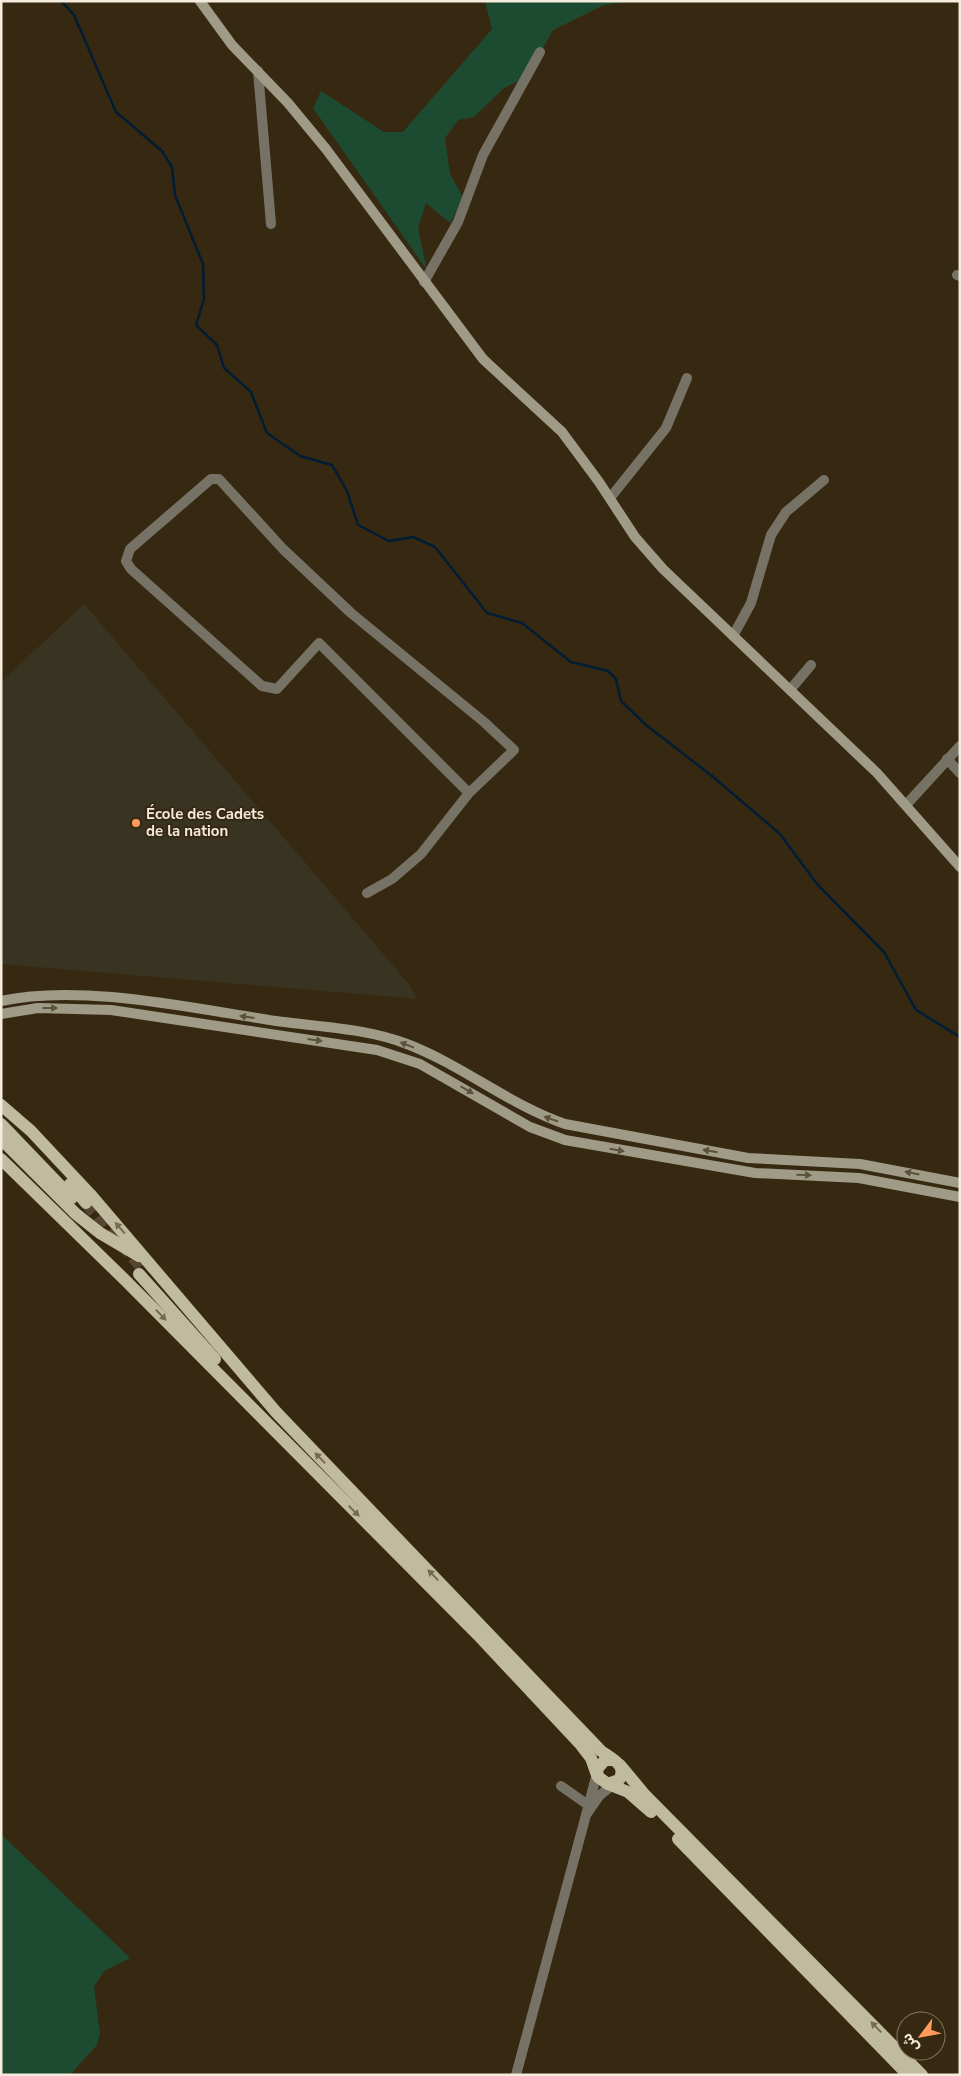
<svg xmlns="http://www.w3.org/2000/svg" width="961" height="2076" viewBox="0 0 961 2076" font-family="'Nunito Sans','Noto Sans Arabic',sans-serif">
	<rect width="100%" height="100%" fill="#372911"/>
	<path fill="#393321" d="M84 604 408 983 418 999 1 964V682Z"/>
	<g fill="#1d4b31">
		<path d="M485 1H632L604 5 553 30 527 77 504 88 474 117 458 120 445 138 450 174 464 199 450 223 426 203 418 228 427 270 313 108 321 91 384 132H403L492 29Z"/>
		<path d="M1 1834 130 1958 104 1971 94 1987 100 2033 97 2045 70 2075H1Z"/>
	</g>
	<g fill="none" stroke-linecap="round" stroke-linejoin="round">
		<path stroke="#001d34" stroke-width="2.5" d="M61 1 74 15 116 112 162 151 172 167 175 195 203 264 204 299 196 325 217 345 224 368 251 392 267 433 300 456 332 465 347 491 358 525 389 541 413 537 435 547 487 613 522 623 571 662 608 671 616 679 621 701 646 725 712 776 780 834 817 884 884 952 916 1010 960 1037"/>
		<path stroke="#544630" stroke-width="12" stroke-dasharray="12 6" stroke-linecap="butt" d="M86 1203 144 1270"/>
		<g stroke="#767366" stroke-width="10">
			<path d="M258 71 271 224"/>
			<path d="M957 275 960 276"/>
			<path d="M424 282 458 222 483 155 540 52"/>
			<path d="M610 498 666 428 687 378"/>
			<path d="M733 636 751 603 771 535 786 512 824 480"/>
			<path d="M790 690 811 665"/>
			<path d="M947 759 960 773"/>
			<path d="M906 805 960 746"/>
			<path d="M367 893 392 879 421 854 469 793 514 750 484 722 351 613 283 549 219 479H211L130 549 126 561 131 569 262 686 277 689 319 643 469 793"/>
			<path d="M597 1773 586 1815 600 1795 615 1783"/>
			<path d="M561 1786 591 1807"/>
			<path d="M516 2075 586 1815"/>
		</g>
		<g stroke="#a09b86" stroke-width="10">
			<path d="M200 1 232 45 288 103 326 149 483 359 562 432 599 482 635 537 663 569 877 773 960 867"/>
			<path d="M1 1001C81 983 195 1009 276 1021 319 1027 366 1028 407 1044 462 1065 508 1104 565 1124L748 1158 860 1164 960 1183"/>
			<path d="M1 1014 38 1008 111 1010 377 1050 420 1064 530 1127 565 1140 755 1173 859 1178 960 1197"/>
		</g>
		<g stroke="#c0ba9f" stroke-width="12">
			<path d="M1 1105 31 1131 90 1194 276 1412 601 1751C612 1759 628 1765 619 1780L608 1784 598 1777 597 1769 605 1760H613"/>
			<path d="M1 1124 72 1198"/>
			<path d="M1 1139 76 1214 100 1233 139 1256"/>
			<path d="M1 1159 126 1281 478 1635 581 1745 591 1758 597 1775"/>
			<path d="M70 1184 86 1203"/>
			<path d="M139 1274 215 1359"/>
			<path d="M620 1765 645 1795 922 2075"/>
			<path d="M608 1784 628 1792 651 1812"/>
			<path d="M678 1839 908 2075"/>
		</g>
	</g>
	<defs><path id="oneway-solid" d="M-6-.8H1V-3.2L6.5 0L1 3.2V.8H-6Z" transform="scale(1.25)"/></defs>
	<g fill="#5c513a">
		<use href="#oneway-solid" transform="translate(50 1008)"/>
		<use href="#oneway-solid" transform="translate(247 1017) rotate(-172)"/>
		<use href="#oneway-solid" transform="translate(315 1040) rotate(8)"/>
		<use href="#oneway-solid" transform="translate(407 1045) rotate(-159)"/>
		<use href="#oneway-solid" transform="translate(467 1090) rotate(30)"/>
		<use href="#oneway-solid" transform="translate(551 1119) rotate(-161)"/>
		<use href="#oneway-solid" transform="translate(617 1150) rotate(10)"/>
		<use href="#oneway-solid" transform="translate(710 1151) rotate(-170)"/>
		<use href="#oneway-solid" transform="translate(912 1173) rotate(-169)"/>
		<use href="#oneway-solid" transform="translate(804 1175) rotate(2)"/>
	</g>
	<g fill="#756a51">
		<use href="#oneway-solid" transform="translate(120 1228) rotate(-131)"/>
		<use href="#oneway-solid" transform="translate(161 1315) rotate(46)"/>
		<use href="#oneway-solid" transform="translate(320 1458) rotate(-134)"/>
		<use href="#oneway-solid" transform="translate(354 1511) rotate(45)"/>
		<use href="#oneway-solid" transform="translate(433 1575) rotate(-134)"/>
		<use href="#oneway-solid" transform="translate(876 2027) rotate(-134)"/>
	</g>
	<circle fill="#ff9b5a" stroke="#372911" stroke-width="2" cx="136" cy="823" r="5"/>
	<g text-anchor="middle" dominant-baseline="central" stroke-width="4" stroke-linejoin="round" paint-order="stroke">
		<g font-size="15" font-weight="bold" fill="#f5ecdd" stroke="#372911" text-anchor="start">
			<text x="146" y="814">École des Cadets<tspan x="146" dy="17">de la nation</tspan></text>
		</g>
	</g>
	<rect width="961" height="2076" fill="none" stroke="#f5ecdd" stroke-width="5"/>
	<g transform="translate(921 2036) rotate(238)"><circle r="24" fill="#372911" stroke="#837763"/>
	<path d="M0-4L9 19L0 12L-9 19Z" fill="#ff9b5a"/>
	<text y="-8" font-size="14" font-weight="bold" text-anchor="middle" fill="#f5ecdd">ش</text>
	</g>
</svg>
